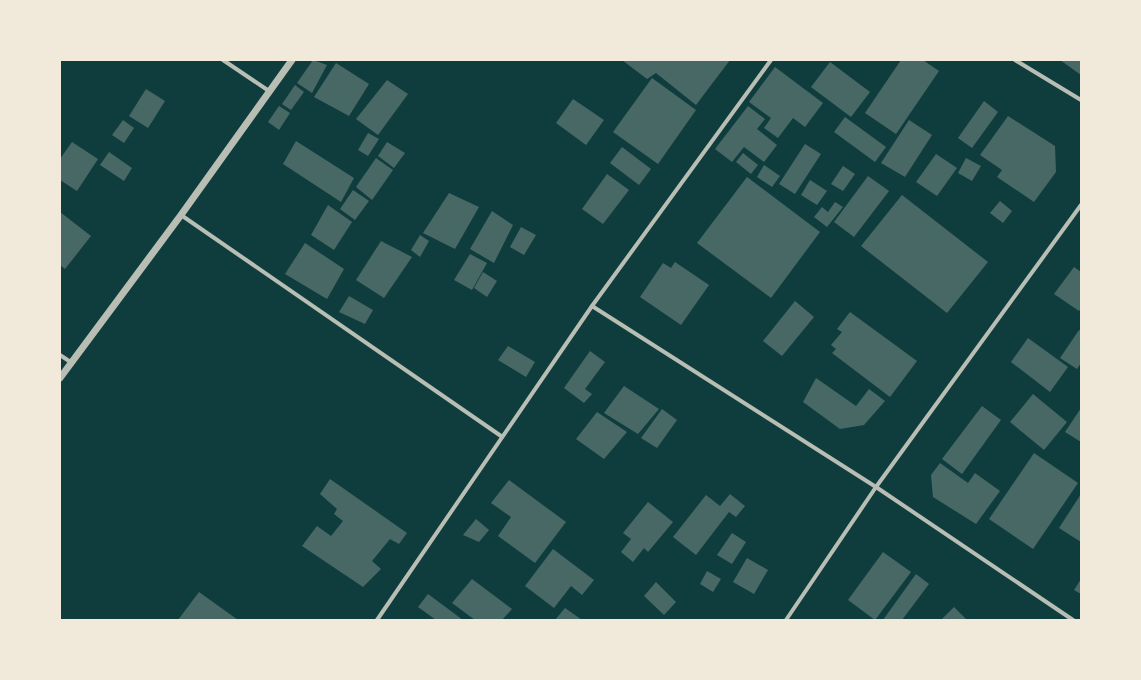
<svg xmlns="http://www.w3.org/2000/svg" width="1141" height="680" viewBox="0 0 1141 680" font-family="'Titillium Web',sans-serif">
	<rect width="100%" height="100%" fill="#0f3d3e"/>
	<g fill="#486865">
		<path d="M313 60 327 65 312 93 297 83Z"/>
		<path d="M622 60H730L696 105 656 73 647 79Z"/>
		<path d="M901 60H923L939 71 896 134 865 113Z"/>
		<path d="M1060 60H1081V75Z"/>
		<path d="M830 62 870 92 851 117 811 87Z"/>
		<path d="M336 63 369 84 349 116 314 97Z"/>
		<path d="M775 67 823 103 805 127 793 118 778 138 764 128 771 118 749 102Z"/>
		<path d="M652 78 696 110 658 164 613 132Z"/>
		<path d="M387 80 408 94 378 135 356 119Z"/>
		<path d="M295 85 304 92 291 110 282 104Z"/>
		<path d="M146 89 165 101 148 128 129 116Z"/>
		<path d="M573 99 604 120 586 145 556 123Z"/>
		<path d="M984 101 998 112 972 148 958 138Z"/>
		<path d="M279 106 290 113 279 130 268 122Z"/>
		<path d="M748 106 765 119 757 129 777 145 764 162 744 147 732 162 715 149Z"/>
		<path d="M1008 116 1055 146 1056 172 1034 202 997 177 1002 170 980 155Z"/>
		<path d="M845 117 886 147 875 162 834 132Z"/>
		<path d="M123 120 134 128 124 143 112 135Z"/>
		<path d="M909 120 932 135 905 177 881 163Z"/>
		<path d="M368 133 379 139 368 156 358 150Z"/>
		<path d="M296 141 354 178 341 202 283 164Z"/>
		<path d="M72 142 98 159 77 191 60 180V159Z"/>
		<path d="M387 142 405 153 394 168 378 156Z"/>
		<path d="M805 144 821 154 795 194 779 184Z"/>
		<path d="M622 147 651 169 639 185 610 163Z"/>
		<path d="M109 152 132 168 124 181 100 165Z"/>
		<path d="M743 153 758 165 751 174 736 162Z"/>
		<path d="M936 154 957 168 937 196 916 182Z"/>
		<path d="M376 158 393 170 372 200 356 187Z"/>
		<path d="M966 158 981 166 972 181 958 173Z"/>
		<path d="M764 165 780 176 772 187 757 177Z"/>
		<path d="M843 166 855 174 843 191 831 184Z"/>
		<path d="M607 174 629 190 603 224 582 209Z"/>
		<path d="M868 176 889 191 854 237 834 222Z"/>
		<path d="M747 177 820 232 771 298 697 243Z"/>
		<path d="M810 180 827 191 817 205 801 195Z"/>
		<path d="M353 190 369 201 355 220 340 209Z"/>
		<path d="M449 193 479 207 455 249 423 233Z"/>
		<path d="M902 195 988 262 947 313 861 246Z"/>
		<path d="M1000 201 1012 211 1003 223 990 213Z"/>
		<path d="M835 202 843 207 827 227 814 217 822 207 828 212Z"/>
		<path d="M328 205 352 222 334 250 311 235Z"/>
		<path d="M492 211 513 225 494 263 470 249Z"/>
		<path d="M60 212 91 236 65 269 60 265Z"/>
		<path d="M521 227 536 235 524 255 510 247Z"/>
		<path d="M420 235 429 241 420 257 411 250Z"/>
		<path d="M381 241 412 257 384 298 356 280Z"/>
		<path d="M305 243 344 269 327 299 285 274Z"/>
		<path d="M470 254 487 263 472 290 454 280Z"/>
		<path d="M675 262 709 285 681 325 640 297 663 263 671 268Z"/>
		<path d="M1074 267 1081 272V308L1079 311 1054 294Z"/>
		<path d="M483 272 497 281 487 297 474 288Z"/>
		<path d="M349 296 373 310 365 324 339 312Z"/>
		<path d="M795 301 814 317 782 356 763 341Z"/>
		<path d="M850 312 917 361 890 397 832 353 836 349 831 345 842 332 837 329Z"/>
		<path d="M1079 330 1081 331V363L1077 369 1060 358Z"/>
		<path d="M1028 338 1068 367 1050 392 1011 362Z"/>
		<path d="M508 346 535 362 526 377 498 360Z"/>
		<path d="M590 351 605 362 585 389 592 394 584 403 564 388Z"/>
		<path d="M816 378 856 406 869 389 885 401 864 425 840 429 803 402Z"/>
		<path d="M624 386 659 409 638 434 604 413Z"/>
		<path d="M1033 394 1067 422 1044 450 1010 422Z"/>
		<path d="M982 406 1001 420 962 474 942 459Z"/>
		<path d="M1081 408V442L1065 432Z"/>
		<path d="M662 409 677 420 657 448 641 438Z"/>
		<path d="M597 412 627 432 604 459 576 439Z"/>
		<path d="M1034 453 1078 483 1033 549 989 519Z"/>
		<path d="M940 463 968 483 975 473 1000 491 976 524 933 497 931 475Z"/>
		<path d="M330 479 407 533 399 544 390 539 372 561 381 569 363 587 302 546 317 526 331 536 343 521 334 514 337 509 320 494Z"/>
		<path d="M509 480 566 522 535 563 498 536 511 517 491 503Z"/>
		<path d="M730 494 745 506 736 517 729 512 696 555 673 537 706 495 720 506Z"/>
		<path d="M1081 494V542L1059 528Z"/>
		<path d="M648 502 673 522 648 552 644 548 633 562 621 552 631 539 623 533Z"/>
		<path d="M476 519 489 530 479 542 463 535Z"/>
		<path d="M732 533 746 542 732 564 717 555Z"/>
		<path d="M553 549 594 580 582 595 571 586 554 608 525 586Z"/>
		<path d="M883 552 911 572 875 620 848 600Z"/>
		<path d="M747 558 768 570 754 594 733 582Z"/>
		<path d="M707 571 721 579 713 592 700 584Z"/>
		<path d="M916 574 929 584 902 620H883Z"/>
		<path d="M472 579 512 609 502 620H475L452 603Z"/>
		<path d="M1081 579V594L1074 590Z"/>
		<path d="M656 582 676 602 664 615 644 596Z"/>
		<path d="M199 592 238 620H178Z"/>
		<path d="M428 594 463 620H436L418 607Z"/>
		<path d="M954 607 967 620H941Z"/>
		<path d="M565 608 582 620H555Z"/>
	</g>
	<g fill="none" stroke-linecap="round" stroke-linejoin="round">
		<g stroke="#b8beb3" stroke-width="4">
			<path d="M223 60 269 91"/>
			<path d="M1015 60 1081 100"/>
			<path d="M181 215 501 436"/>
			<path d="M592 306 876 487 1073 620"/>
			<path d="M60 355 72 363"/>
			<path d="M377 620 592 306 771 60"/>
			<path d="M786 620 876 487 1081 205"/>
		</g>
		<path stroke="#b8beb3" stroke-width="7" d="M60 378 181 215 292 60"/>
	</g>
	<rect width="1141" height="680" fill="none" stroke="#f1e9da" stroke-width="122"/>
</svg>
